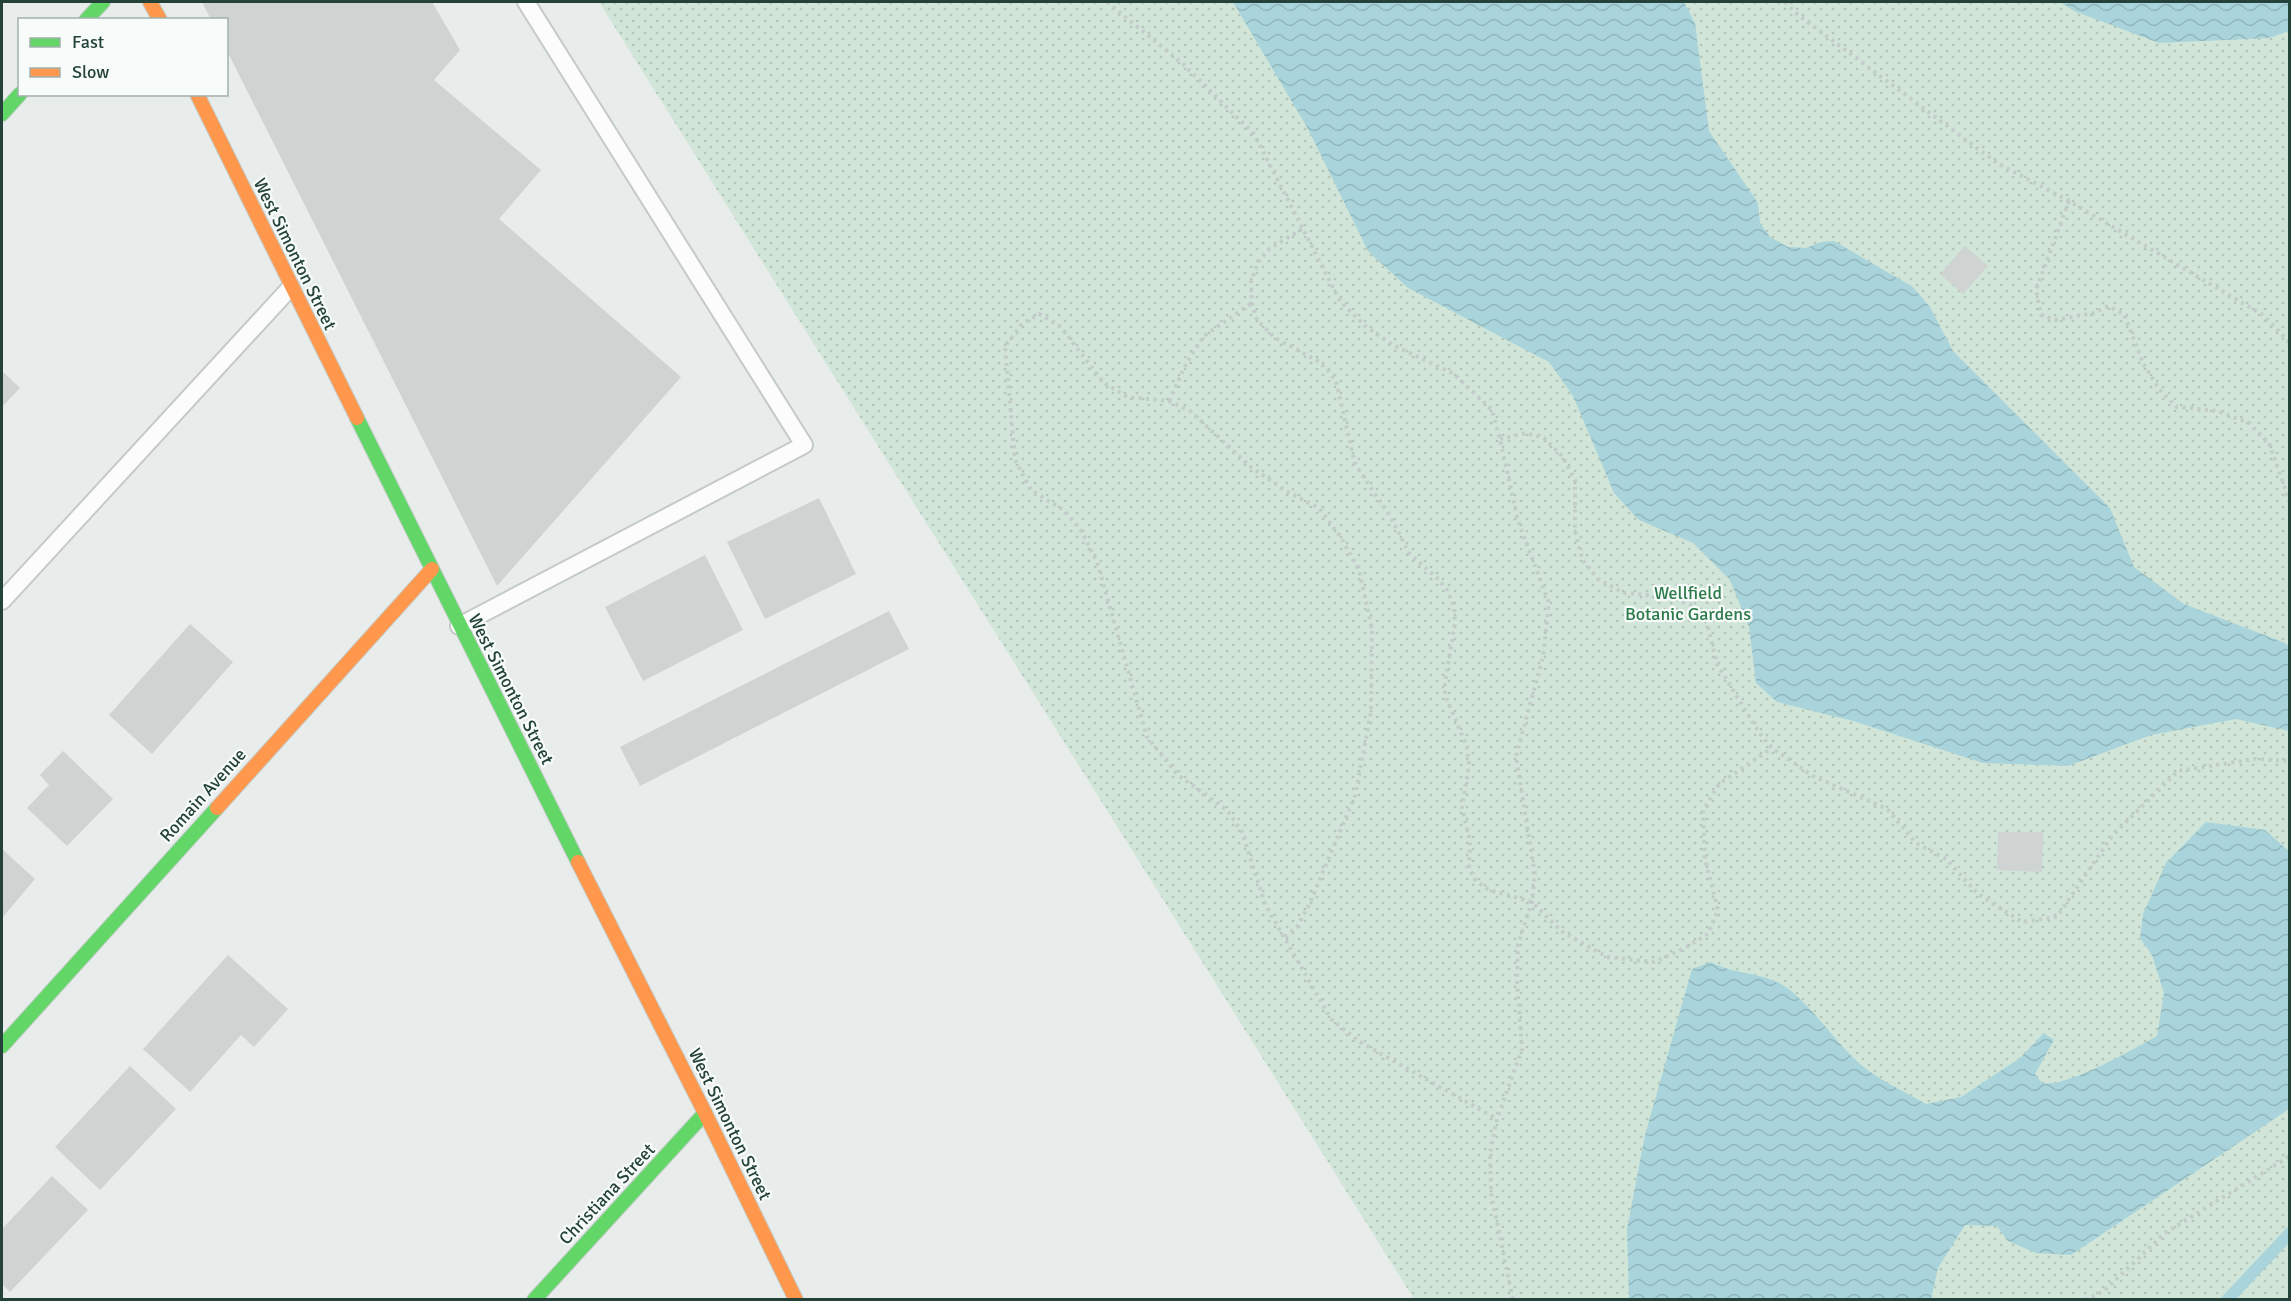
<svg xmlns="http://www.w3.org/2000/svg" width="2291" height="1301" viewBox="0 0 2291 1301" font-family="Signika,sans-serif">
	<defs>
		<pattern id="park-dots" width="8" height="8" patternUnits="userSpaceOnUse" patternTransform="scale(1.5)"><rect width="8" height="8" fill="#d1e6d8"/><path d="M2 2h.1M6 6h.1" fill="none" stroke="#b3c6ba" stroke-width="1.8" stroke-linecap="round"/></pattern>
		<pattern id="water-waves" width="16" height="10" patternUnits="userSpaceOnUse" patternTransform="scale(1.5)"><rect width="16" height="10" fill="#a9d4db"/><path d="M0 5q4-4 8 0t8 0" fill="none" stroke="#91b7bd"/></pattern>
	</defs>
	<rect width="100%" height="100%" fill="#e8edeb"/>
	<path fill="url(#park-dots)" d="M599 2H2289V1299H1414Z"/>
	<g fill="url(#water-waves)">
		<path d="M1233 2H1684L1695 23 1709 131 1758 203 1760 223 1770 237 1788 247 1806 248 1821 242 1834 241 1913 287 1930 307 1953 351 2110 508 2134 567 2184 604 2285 643 2289 647V731L2236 719 2151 735 2068 766 1983 763 1853 721 1777 702 1756 683 1749 627 1730 580 1693 543 1639 520 1614 493 1573 396 1549 362 1408 288 1368 251 1308 129Z"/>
		<path d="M2060 2H2289V31L2269 38 2159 43 2074 11Z"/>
		<path d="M2206 822 2265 830 2289 851V1109L2071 1255 2036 1253 2008 1241 1997 1226 1965 1225 1938 1268 1931 1299H1629L1627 1229 1645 1135 1692 969 1711 962C1732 974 1759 972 1781 984 1807 999 1835 1042 1859 1063 1875 1078 1906 1092 1926 1104L1961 1097 2020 1058 2044 1033 2054 1040 2035 1074 2042 1083C2067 1088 2133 1049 2157 1036L2164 993 2152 955 2140 938 2143 914 2166 863Z"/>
	</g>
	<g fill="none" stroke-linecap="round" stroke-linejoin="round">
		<path stroke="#a9d4db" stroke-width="12" d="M2227 1300 2290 1233"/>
	</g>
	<g fill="#cfd4d2">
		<path d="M202 2H432L460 50 434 80 541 170 499 219 681 377 497 586 226 49V20H211Z"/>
		<path d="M1965 246 1988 266 1963 294 1940 274Z"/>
		<path d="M2 371 20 388 2 407Z"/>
		<path d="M819 498 856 574 765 619 727 542Z"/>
		<path d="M705 555 743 630 643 681 605 607Z"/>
		<path d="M889 611 909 649 640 786 620 747Z"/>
		<path d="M190 624 233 662 152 754 109 715Z"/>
		<path d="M63 751 113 799 67 846 27 808 49 785 40 775Z"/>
		<path d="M1998 832H2043L2042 872 1997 870Z"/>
		<path d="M2 849 35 879 2 918Z"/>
		<path d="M228 955 288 1009 254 1047 241 1035 190 1092 143 1049Z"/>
		<path d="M130 1066 176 1109 100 1190 55 1147Z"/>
		<path d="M52 1176 88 1210 10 1292 2 1284V1229Z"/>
	</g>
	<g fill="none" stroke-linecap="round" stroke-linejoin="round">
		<defs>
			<g id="lane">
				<path d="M2 601 291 287"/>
				<path d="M459 626 804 445 526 2"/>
			</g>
			<g id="fast">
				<path d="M86 20 103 2"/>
				<path d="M2 114 20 94"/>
				<path d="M357 418 578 862"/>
				<path d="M2 1046 217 808"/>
				<path d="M534 1300 705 1113"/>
			</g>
			<g id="slow">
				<path d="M150 2 160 20"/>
				<path d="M197 94 357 418"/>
				<path d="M217 808 432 569"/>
				<path d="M578 862 705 1113 796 1300"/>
			</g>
		</defs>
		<use href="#lane" stroke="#c5cac8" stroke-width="20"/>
		<use href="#fast" stroke="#c3cbc8" stroke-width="16"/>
		<use href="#slow" stroke="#c3cbc8" stroke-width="16"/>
		<g stroke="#c3ccca" stroke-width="4" stroke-dasharray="3 4.5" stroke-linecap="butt">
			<path d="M1107 2 1183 64 1254 134 1340 301 1365 326 1393 345 1454 374 1492 410 1500 439 1518 521 1549 603 1543 657 1516 756 1535 875 1532 902 1518 944 1517 981 1522 1049 1497 1119 1490 1153 1491 1193 1513 1300"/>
			<path d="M1785 2 1797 14 1997 163 2069 201 2263 315 2290 343"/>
			<path d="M2069 201 2036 290 2041 315 2055 320 2094 313 2108 306 2124 314 2143 363 2159 389 2177 407 2217 411 2249 423 2269 443 2290 503"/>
			<path d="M1302 229 1269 249 1258 262 1251 282 1252 303 1257 320 1275 338 1316 360 1326 368 1336 381 1355 464 1390 516 1409 553 1437 578 1447 590 1454 606 1455 623 1445 683V695L1467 747 1469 765 1462 807 1470 842 1469 869 1476 881 1489 890 1532 902 1561 931 1607 957 1654 962 1683 949 1708 934 1718 910 1705 859 1703 811 1719 784 1772 748"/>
			<path d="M1169 401 1187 362 1204 336 1252 303"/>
			<path d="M1500 439 1526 433 1544 438 1562 456 1575 480V531L1582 559 1598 579 1624 593 1670 597 1690 604 1707 623 1717 664 1760 734 1772 748 1813 776 1887 809 1916 843 1946 859 1978 894 2022 922 2057 917 2112 836 2178 771 2255 759 2290 761"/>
			<path d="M1285 937 1297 927 1309 905 1355 796 1371 712 1372 629 1359 570 1340 536 1319 508 1286 491 1252 468 1190 411 1169 401 1127 397 1103 382 1061 327 1039 314 1022 324 1005 346 1015 460 1031 490 1065 511 1082 532 1097 562 1147 737 1178 775 1227 810 1242 832 1265 904 1331 1019 1360 1042 1497 1119"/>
			<path d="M2085 1300 2104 1291 2165 1233 2290 1156"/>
		</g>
		<use href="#lane" stroke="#fcfcfc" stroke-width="16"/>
		<use href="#fast" stroke="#63d668" stroke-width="14"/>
		<use href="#slow" stroke="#ff974d" stroke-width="14"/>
	</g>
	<g text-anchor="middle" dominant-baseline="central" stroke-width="4.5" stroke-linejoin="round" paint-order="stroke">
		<g font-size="18" fill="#24423a" stroke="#f7fbf9">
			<text transform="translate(295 254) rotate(64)">West Simonton Street</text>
			<text transform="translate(511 689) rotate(63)">West Simonton Street</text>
			<text transform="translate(203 795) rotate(-48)">Romain Avenue</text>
			<text transform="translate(730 1124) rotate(64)">West Simonton Street</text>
			<text transform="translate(607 1194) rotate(-47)">Christiana Street</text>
		</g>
		<g font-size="18" fill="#2d7a4b" stroke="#f7fbf9">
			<text x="1688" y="593">Wellfield<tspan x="1688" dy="21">Botanic Gardens</tspan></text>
		</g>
	</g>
	<rect width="2291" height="1301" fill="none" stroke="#24423a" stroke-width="6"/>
	<rect x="18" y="18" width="210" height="78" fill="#f7fbf9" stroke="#a3b1ad" stroke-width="1.5"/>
	<rect x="30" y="38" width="30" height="9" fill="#63d668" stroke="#a3b1ad" stroke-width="1.5"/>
	<text x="72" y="48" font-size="18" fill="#24423a">Fast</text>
	<rect x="30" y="68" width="30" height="9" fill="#ff974d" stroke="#a3b1ad" stroke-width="1.5"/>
	<text x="72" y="78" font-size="18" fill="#24423a">Slow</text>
</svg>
